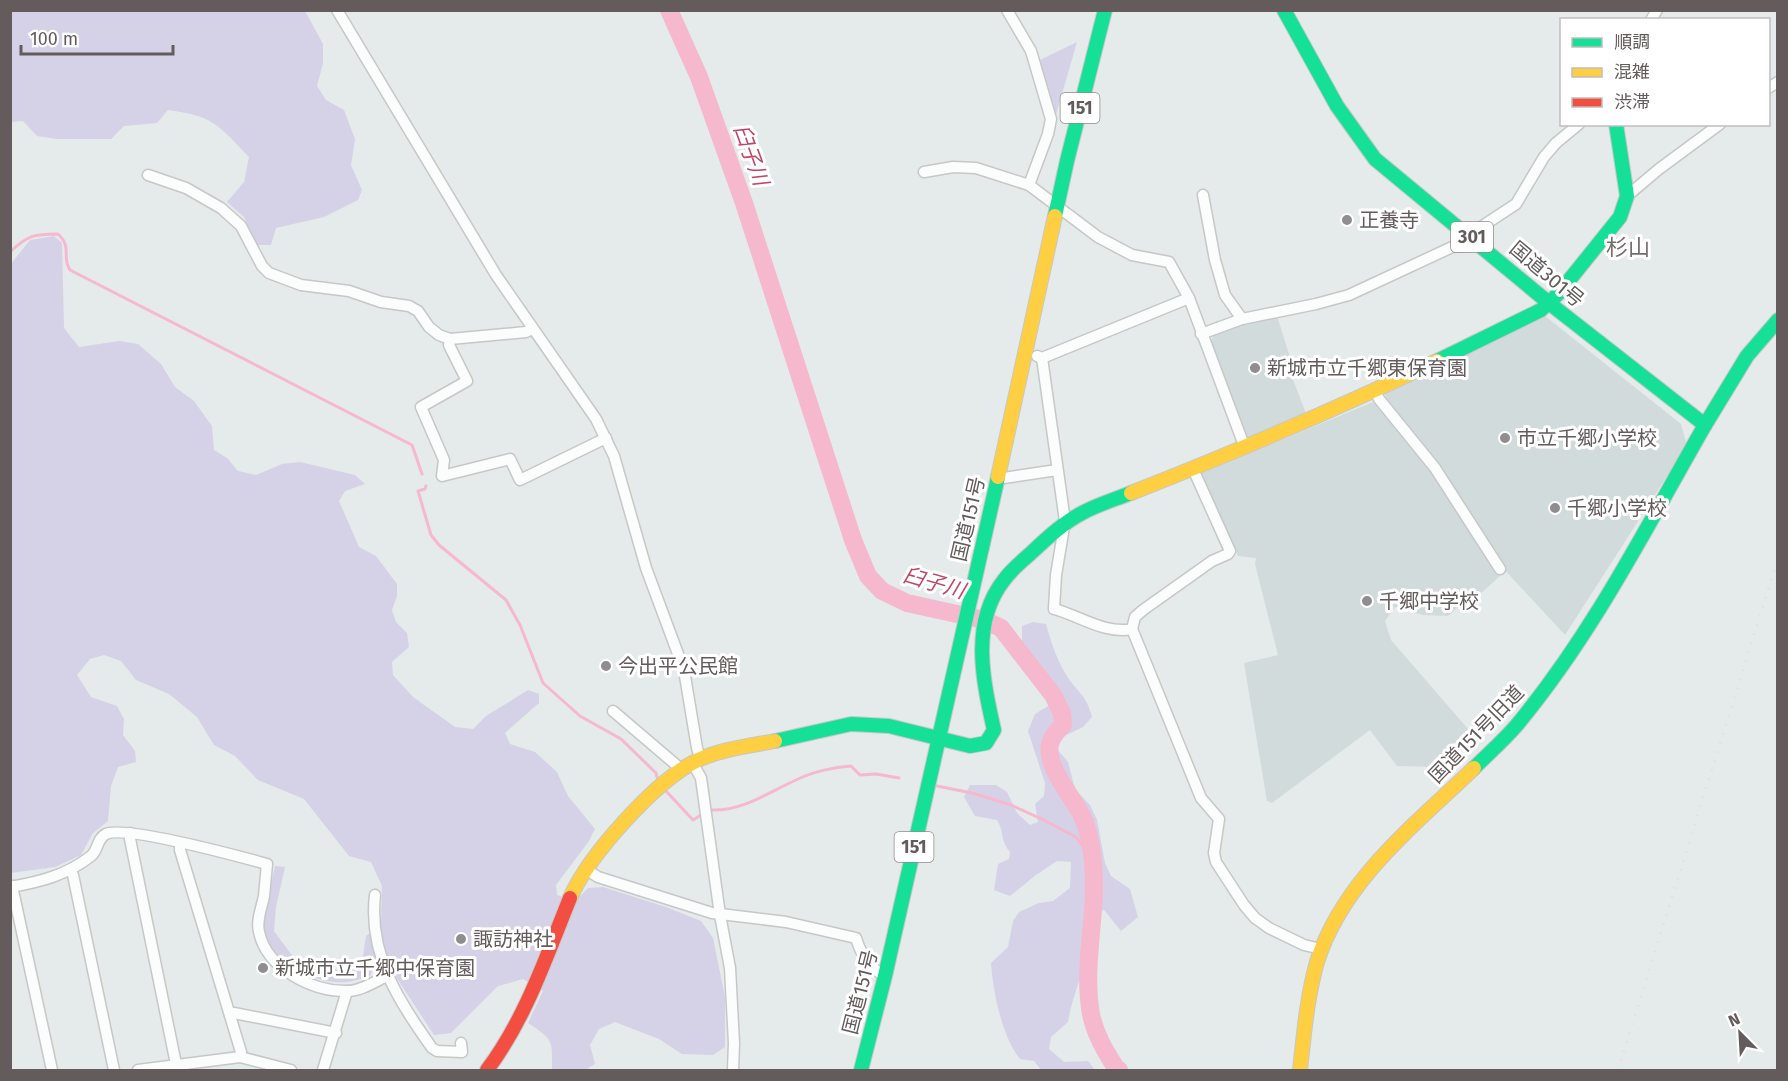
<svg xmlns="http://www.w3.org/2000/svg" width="1788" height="1081" viewBox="0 0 1788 1081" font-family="'Fira Sans','Noto Sans JP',sans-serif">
	<rect width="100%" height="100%" fill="#e5eaea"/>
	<g fill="#d2dbdb">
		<path d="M1277 316 1289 354 1294 382 1307 416 1248 441 1210 343 1215 333 1246 322Z"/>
		<path d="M1545 316 1681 424 1687 445 1565 635 1501 566 1428 450 1384 399 1386 393Z"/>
		<path d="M1373 402 1419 452 1437 475 1500 576 1476 598 1462 604 1448 616 1423 615 1395 607 1385 621 1391 640 1475 737 1439 767 1397 766 1370 730 1272 803 1267 801 1244 663 1278 655 1255 564 1256 558 1238 556 1200 479 1202 473Z"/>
	</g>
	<g fill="#d5d2e7">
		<path d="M10 11H305L323 44V63L317 86 326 100 344 110 355 139 351 165 362 190 358 200 324 217 276 228 271 245H256L244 217 227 202 244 182 249 157C218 125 214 116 168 110L157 123 124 126 111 139H57L37 136 23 121 11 122Z"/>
		<path d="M1077 42 1055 118 1040 60Z"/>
		<path d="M54 236 62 243 64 328 79 347 119 341 138 344 161 364 175 387 194 401 212 426 214 450 227 458 238 471 256 475 282 464 300 462 355 475 365 484 345 491 339 501 359 547 376 556 397 584V596L392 610 396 622 407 633 409 647 392 662 393 675 413 697 455 727 473 729 486 716 528 690 539 694V703L505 733 510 744 535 752 557 772 568 796 595 829 589 841 556 885 557 895 575 901 588 888 603 887 666 907 701 921 713 938 725 997V1047L713 1055 682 1054 659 1039 615 1022 599 1029 590 1045 595 1064 585 1070H552C552 1040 554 1040 528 1023L543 991 523 979 498 986 451 1033 434 1035 387 963 375 965 370 976C362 978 355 981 347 982 315 985 272 963 264 930 261 919 273 879 275 866L285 867 276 907 274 931 291 954 313 966 342 971 362 962 366 936 381 925 382 886 371 862 349 856 304 799 258 780 235 756 214 745 197 717 169 694 136 680 121 661 104 655 90 659 77 675 91 697 117 706 124 719 123 735 135 751 136 762 118 767 111 786 108 821 93 833 81 855 55 867 11 873 10 265 30 240Z"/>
		<path d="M1033 622 1046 624C1051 642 1056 657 1065 673 1076 692 1086 693 1092 717L1083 727 1060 738 1057 749 1068 762 1075 789 1090 805 1097 820 1105 863 1111 876 1130 889 1138 917 1121 931 1104 910 1090 916C1087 938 1085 959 1079 981 1075 995 1070 1007 1068 1022L1051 1037 1049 1049 1064 1062 1088 1061 1095 1070H1041L1034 1061 1020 1059C1002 1037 993 992 991 963L1008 947 1013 921 1019 912 1039 903 1053 901 1070 888 1071 862 1057 861 1036 875 1010 896 994 890 998 864 1009 859 1010 852C999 838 1005 833 997 820L975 816 964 797 970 785H996L1007 792 1017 813 1030 825 1038 822 1035 804 1044 796 1045 783 1028 731 1035 714 1048 706 1055 691 1022 643V626Z"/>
	</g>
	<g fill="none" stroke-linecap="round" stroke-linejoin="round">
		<g stroke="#f6b8cd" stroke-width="3">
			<path d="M10 252C28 235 34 234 58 234 73 248 61 257 70 270L412 445 422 474"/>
			<path d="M426 486 425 489 418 491 431 535 439 545 506 600 520 625 543 683 580 716 621 739 656 773 658 781"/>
			<path d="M937 786 972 793 1011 805 1044 820 1076 837 1093 862"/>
			<path d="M665 790 693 820 701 815"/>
			<path d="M712 810C743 811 769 792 796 780 812 772 834 767 851 766L860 775 876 774 899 778"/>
		</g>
		<path stroke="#f6b8cd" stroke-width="18" d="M669 10 699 77 744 203 853 540 868 576 882 591 907 603 984 620 1001 628 1053 695 1062 713 1063 725C1058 730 1052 736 1050 744 1045 766 1072 796 1081 814 1088 827 1092 848 1093 863 1098 913 1082 964 1091 1014 1095 1034 1105 1051 1116 1068L1119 1070"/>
		<defs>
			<g id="street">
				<path d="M337 10 496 275 596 419 614 456 646 568 684 670 697 748 700 758"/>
				<path d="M1007 10 1031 51 1051 119 1048 134 1029 185"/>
				<path d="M1651 20 1657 10"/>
				<path d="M1768 88 1778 82"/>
				<path d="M924 172 953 167 976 168 1029 185 1098 237 1132 255 1169 262 1189 298 1245 448"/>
				<path d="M148 175 186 188 221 208 241 226 262 266 269 273 301 285 349 291 381 302 409 306 418 311 429 327 439 335 450 339 526 332 532 329"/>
				<path d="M1203 195 1215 260 1225 295 1242 319"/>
				<path d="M1627 196 1659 169 1720 124"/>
				<path d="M1201 334 1242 319 1316 304 1349 295 1463 242 1478 229 1516 204 1544 157 1556 143 1579 124"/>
				<path d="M450 339 449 345 467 381 421 407 444 460 442 476 510 459 520 480 606 438"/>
				<path d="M1037 356 1042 358 1189 298"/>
				<path d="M1042 358 1065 521 1056 575 1054 609C1078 615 1106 635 1132 629"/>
				<path d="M1375 391 1379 399 1435 468 1500 569"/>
				<path d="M1193 469 1230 551 1228 554 1212 561 1143 610 1135 617 1132 629 1201 798 1219 819 1214 853 1216 862 1244 905 1255 918 1269 928 1304 945 1321 949"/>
				<path d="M997 479 1057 470"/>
				<path d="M613 711 681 769"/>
				<path d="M692 762 701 778 720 915 730 968 734 1043 733 1070"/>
				<path d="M130 833V839L176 1064"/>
				<path d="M180 843V850L241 1052 240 1057"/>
				<path d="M70 870 73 875 114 1070"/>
				<path d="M587 870 598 877 712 913 786 922 856 938C861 955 869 968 885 976"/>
				<path d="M12 886 52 1070"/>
				<path d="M10 887C40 882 67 875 91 856 98 851 97 838 106 834 125 825 241 857 267 864 266 874 265 885 264 896 262 907 256 920 259 932 267 969 313 992 348 991 361 991 376 981 387 976"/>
				<path d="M375 895C368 955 399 1001 432 1048L437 1051 462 1052 461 1043"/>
				<path d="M230 1015 234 1013 336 1033"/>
				<path d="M138 1070 240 1057 291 1070"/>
				<path d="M323 1070 347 991"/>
			</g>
			<g id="fast">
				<path d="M1284 10 1337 106 1375 159 1549 303 1705 425 1747 356 1778 320"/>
				<path d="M1055 216 1067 161 1105 10"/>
				<path d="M1437 361 1541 310 1558 294 1620 217 1627 196 1616 124"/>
				<path d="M775 741 851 724 889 726 970 746 986 743 994 730C983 681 970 623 1004 580 1011 570 1021 562 1030 554 1047 538 1064 522 1084 512 1099 504 1116 499 1131 493"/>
				<path d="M1474 768C1488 754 1503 741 1516 726 1592 635 1646 528 1705 425"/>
				<path d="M861 1070 885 976 998 477"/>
			</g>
			<g id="slow">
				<path d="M998 477 1055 216"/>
				<path d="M1131 493C1235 452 1337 409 1437 361"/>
				<path d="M570 898C589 855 656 780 698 760 722 749 749 746 775 741"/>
				<path d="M1300 1070C1304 1034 1307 997 1317 962 1343 880 1415 825 1474 768"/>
			</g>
			<path id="jam" d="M487 1070C526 1018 546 957 570 898"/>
		</defs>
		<use href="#street" stroke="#c7c7c7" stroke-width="13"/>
		<use href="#fast" stroke="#c7c7c7" stroke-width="16"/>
		<use href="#slow" stroke="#c7c7c7" stroke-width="16"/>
		<use href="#jam" stroke="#c7c7c7" stroke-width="16"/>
		<use href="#street" stroke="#fbfcfc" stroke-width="10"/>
		<use href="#fast" stroke="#16e098" stroke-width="14"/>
		<use href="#slow" stroke="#ffcf43" stroke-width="14"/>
		<use href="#jam" stroke="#f24e42" stroke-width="14"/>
		<path stroke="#e2e2e2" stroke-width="3" stroke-dasharray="1.5 8" stroke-linecap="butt" d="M1618 1070 1778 558"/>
	</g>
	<g fill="#908d8e" stroke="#fff" stroke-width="2">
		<circle cx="1347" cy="220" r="6"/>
		<circle cx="1255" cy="368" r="6"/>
		<circle cx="1505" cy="438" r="6"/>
		<circle cx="1555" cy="508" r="6"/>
		<circle cx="1367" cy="601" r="6"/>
		<circle cx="606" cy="666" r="6"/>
		<circle cx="461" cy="939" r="6"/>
		<circle cx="263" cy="968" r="6"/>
	</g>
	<g text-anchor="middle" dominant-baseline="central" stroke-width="6" stroke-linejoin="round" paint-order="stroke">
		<g fill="#fff" stroke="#928c8d" stroke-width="1.5">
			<rect x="1060.5" y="93" width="39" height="30" rx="4.5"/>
			<rect x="1451" y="222" width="42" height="30" rx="4.5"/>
			<rect x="894.5" y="832" width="39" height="30" rx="4.5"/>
		</g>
		<g font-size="18" font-weight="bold" fill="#635b5c">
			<text x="1080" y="108">151</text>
			<text x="1472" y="237">301</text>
			<text x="914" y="847">151</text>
		</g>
		<g font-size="20" fill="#635b5c" stroke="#fff" text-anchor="start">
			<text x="1359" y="220">正養寺</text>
			<text x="1267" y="368">新城市立千郷東保育園</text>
			<text x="1517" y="438">市立千郷小学校</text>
			<text x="1567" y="508">千郷小学校</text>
			<text x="1379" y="601">千郷中学校</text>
			<text x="618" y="666">今出平公民館</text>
			<text x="473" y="939">諏訪神社</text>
			<text x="275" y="968">新城市立千郷中保育園</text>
		</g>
		<g font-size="20" fill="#635b5c" stroke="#fff">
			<text transform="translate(1547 274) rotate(40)">国道301号</text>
			<text transform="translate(968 519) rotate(-77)">国道151号</text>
			<text transform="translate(1476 734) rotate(-46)">国道151号旧道</text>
			<text transform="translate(860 992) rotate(-76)">国道151号</text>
		</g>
		<g font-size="21" font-style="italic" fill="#c04665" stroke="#fff">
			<text transform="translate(751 155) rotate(70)">臼子川</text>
			<text transform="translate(934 583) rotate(16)">臼子川</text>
		</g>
		<g font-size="22" fill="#756c6e" stroke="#fff">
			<text x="1628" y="247">杉山</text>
		</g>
	</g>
	<rect width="1788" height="1081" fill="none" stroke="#635b5c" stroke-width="24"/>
	<rect x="1560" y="18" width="210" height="108" fill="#ffffff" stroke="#c1bdbe" stroke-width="1.5"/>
	<rect x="1572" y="38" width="30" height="9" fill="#16e098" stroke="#c1bdbe" stroke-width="1.5"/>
	<text x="1614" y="48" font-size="18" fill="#635b5c">順調</text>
	<rect x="1572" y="68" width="30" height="9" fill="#ffcf43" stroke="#c1bdbe" stroke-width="1.5"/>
	<text x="1614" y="78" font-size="18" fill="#635b5c">混雑</text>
	<rect x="1572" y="98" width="30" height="9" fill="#f24e42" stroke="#c1bdbe" stroke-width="1.5"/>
	<text x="1614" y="108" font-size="18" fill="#635b5c">渋滞</text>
	<g transform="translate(1740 1033) rotate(336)" stroke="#ffffff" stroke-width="4.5" paint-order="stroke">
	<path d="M0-4.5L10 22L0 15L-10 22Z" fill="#635b5c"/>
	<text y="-9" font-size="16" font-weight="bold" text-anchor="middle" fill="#635b5c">N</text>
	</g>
	<path d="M21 45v9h152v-9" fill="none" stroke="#635b5c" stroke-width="3"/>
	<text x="30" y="45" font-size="18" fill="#635b5c" stroke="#ffffff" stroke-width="4.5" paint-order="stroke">100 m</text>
</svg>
